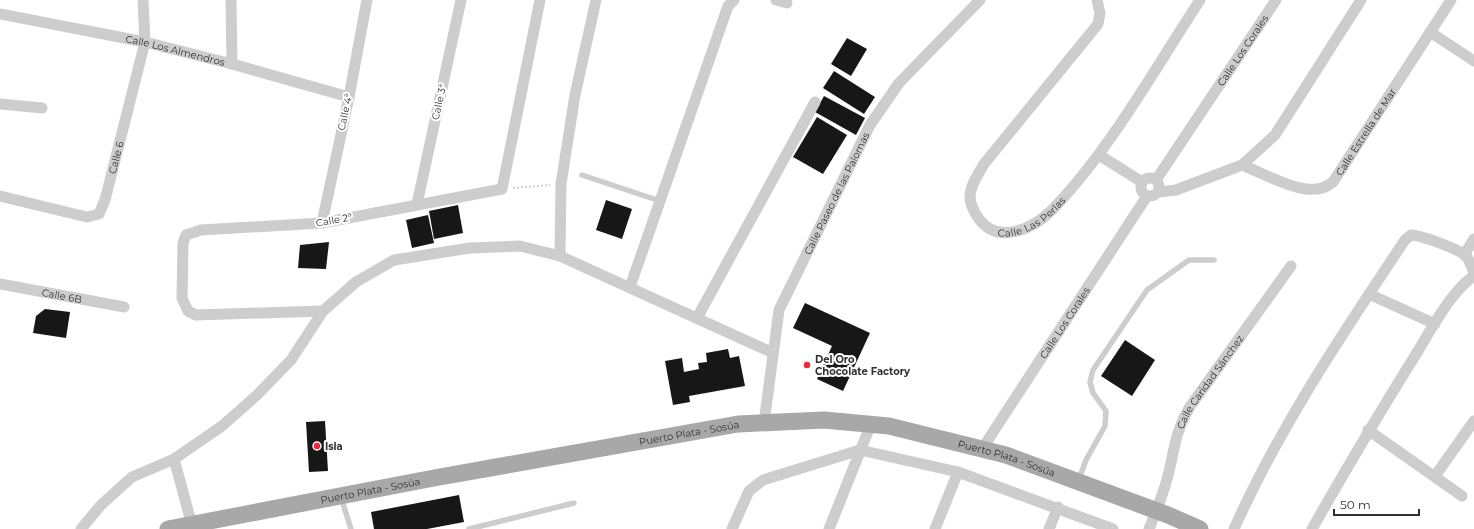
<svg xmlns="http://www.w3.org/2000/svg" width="1474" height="529" viewBox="0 0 1474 529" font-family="Montserrat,sans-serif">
	<rect width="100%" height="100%" fill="#fff"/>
	<g fill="#171717">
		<path d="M847 38 867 49 851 76 831 64Z"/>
		<path d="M834 71 875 97 864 114 823 88Z"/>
		<path d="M824 96 865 118 856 135 815 112Z"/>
		<path d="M817 117 847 135 823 174 793 157Z"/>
		<path d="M606 200 632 209 622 239 596 230Z"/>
		<path d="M458 205 463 233 434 239 429 211Z"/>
		<path d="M428 215 434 243 412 248 406 220Z"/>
		<path d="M329 242 326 269 298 268 300 245Z"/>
		<path d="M805 303 870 333 843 391 817 379 832 346 793 328Z"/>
		<path d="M45 309 70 312 66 338 33 333 36 316Z"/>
		<path d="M1125 340 1155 360 1132 396 1101 376Z"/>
		<path d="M728 349 730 358 739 356 745 386 689 396 690 402 673 405 665 361 682 358 684 372 699 369 698 363 707 362 706 353Z"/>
		<path d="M325 421 328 471 309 472 306 422Z"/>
		<path d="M459 495 464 522 427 529H374L371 512Z"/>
	</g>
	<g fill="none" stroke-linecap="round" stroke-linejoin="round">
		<path stroke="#cdcdcd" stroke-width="2" stroke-dasharray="2 2" stroke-linecap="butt" d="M513 188 550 185"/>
		<g stroke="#cdcdcd" stroke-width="5.5">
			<path d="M582 175 660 201"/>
			<path d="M1079 479 1086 460 1105 426 1106 411 1093 393 1090 382 1093 370 1147 290 1189 260H1214"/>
			<path d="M341 497 351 529"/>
			<path d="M469 529 574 503"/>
		</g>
		<g stroke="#cdcdcd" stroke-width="11">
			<path d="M231 0 232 64"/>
			<path d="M776 0 787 3"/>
			<path id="s1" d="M1097 0 1100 13 1098 24 984 164C979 173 970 185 970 197 970 204 975 214 979 219 998 245 1033 229 1052 210 1110 150 1154 70 1200 0"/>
			<path id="s2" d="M0 14 145 42 232 64 349 97"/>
			<path d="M1430 32 1474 61"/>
			<path d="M0 104 42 108"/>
			<path d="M1099 155 1142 182"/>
			<path id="s3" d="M1242 165C1263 173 1301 195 1322 188 1326 187 1330 184 1333 182L1451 0"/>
			<circle cx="1150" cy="187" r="9"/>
			<path id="s4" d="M1156 180 1276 0"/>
			<path d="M1158 192 1176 190 1242 165 1275 135 1361 0"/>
			<path id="s5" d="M0 196 87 217 99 214 105 200 145 42 143 0"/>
			<path d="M417 204 461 0"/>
			<path d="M322 223 349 97 367 0"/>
			<path d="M1464 255 1474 239"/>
			<path d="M560 256 561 184 575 95 596 0"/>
			<path id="s6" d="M0 284 124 307"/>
			<path d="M630 287 728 6 734 0"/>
			<path d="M1369 294 1435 324"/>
			<path d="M323 311 196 315 188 311 182 298 183 243 186 235 201 230 322 223 502 189 540 0"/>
			<path d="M697 318 815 102"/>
			<path id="s7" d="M764 423 779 310 870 125 899 83 980 0"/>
			<path d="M1368 430 1462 496"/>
			<path id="s8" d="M982 449 1147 196"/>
			<path d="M1435 476 1474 421"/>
			<path d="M192 525 174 459 222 426 257 395 291 360 323 311 356 282 394 260 470 248 520 246 560 256 773 353"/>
			<path d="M81 529 101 505 132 477 174 459"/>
			<path d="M732 529 749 491 763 480 860 450 958 472 1113 529"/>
			<path d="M829 529 871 424"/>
			<path d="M935 529 958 472"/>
			<path d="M1049 529 1058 507"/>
			<path id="s9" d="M1149 529C1157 509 1166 488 1170 467 1175 444 1177 429 1189 408L1291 266"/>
			<path d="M1234 529C1280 426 1343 333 1405 240L1411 235C1420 235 1459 249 1466 256 1470 261 1472 267 1474 273"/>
			<path d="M1312 529C1346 469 1381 410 1418 351 1431 329 1453 289 1474 276"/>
		</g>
		<path stroke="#a8a8a8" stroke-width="17" id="s10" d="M168 529 434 478 738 424 824 420 889 426 1006 455 1168 515 1200 529"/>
	</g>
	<g fill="#f32638" stroke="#fff" stroke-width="1.5">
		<circle cx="807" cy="365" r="4"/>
		<circle cx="317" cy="446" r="4"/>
	</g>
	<g text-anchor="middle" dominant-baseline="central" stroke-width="4" stroke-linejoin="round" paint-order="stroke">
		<g font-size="10" fill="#303030" stroke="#fff">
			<text stroke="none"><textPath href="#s4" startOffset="156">Calle Los Corales</textPath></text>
			<text stroke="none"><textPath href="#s2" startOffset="179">Calle Los Almendros</textPath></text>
			<text transform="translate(439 102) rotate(-78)">Calle 3ª</text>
			<text transform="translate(345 112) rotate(-78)">Calle 4ª</text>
			<text stroke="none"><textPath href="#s3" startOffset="157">Calle Estrella de Mar</textPath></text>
			<text stroke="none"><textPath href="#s5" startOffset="161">Calle 6</textPath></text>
			<text stroke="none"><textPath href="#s7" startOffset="244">Calle Paseo de las Palomas</textPath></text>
			<text stroke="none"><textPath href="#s1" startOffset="327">Calle Las Perlas</textPath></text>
			<text transform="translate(334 220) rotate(-10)">Calle 2ª</text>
			<text stroke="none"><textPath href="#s6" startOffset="63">Calle 6B</textPath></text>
			<text stroke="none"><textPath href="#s8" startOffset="151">Calle Los Corales</textPath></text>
			<text stroke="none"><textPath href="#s9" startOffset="161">Calle Caridad Sánchez</textPath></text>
			<text stroke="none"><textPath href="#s10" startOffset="530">Puerto Plata - Sosúa</textPath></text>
			<text stroke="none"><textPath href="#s10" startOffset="853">Puerto Plata - Sosúa</textPath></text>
			<text stroke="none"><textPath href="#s10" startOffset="206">Puerto Plata - Sosúa</textPath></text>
		</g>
		<g font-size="10" font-weight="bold" fill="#303030" stroke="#fff" text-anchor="start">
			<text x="815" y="359">Del Oro<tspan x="815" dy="12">Chocolate Factory</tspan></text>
			<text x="325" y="446">Isla</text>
		</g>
	</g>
	<path d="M1334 509v6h85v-6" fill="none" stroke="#303030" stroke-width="2"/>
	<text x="1340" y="509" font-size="12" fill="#303030" stroke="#ffffff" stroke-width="3" paint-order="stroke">50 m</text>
</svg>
